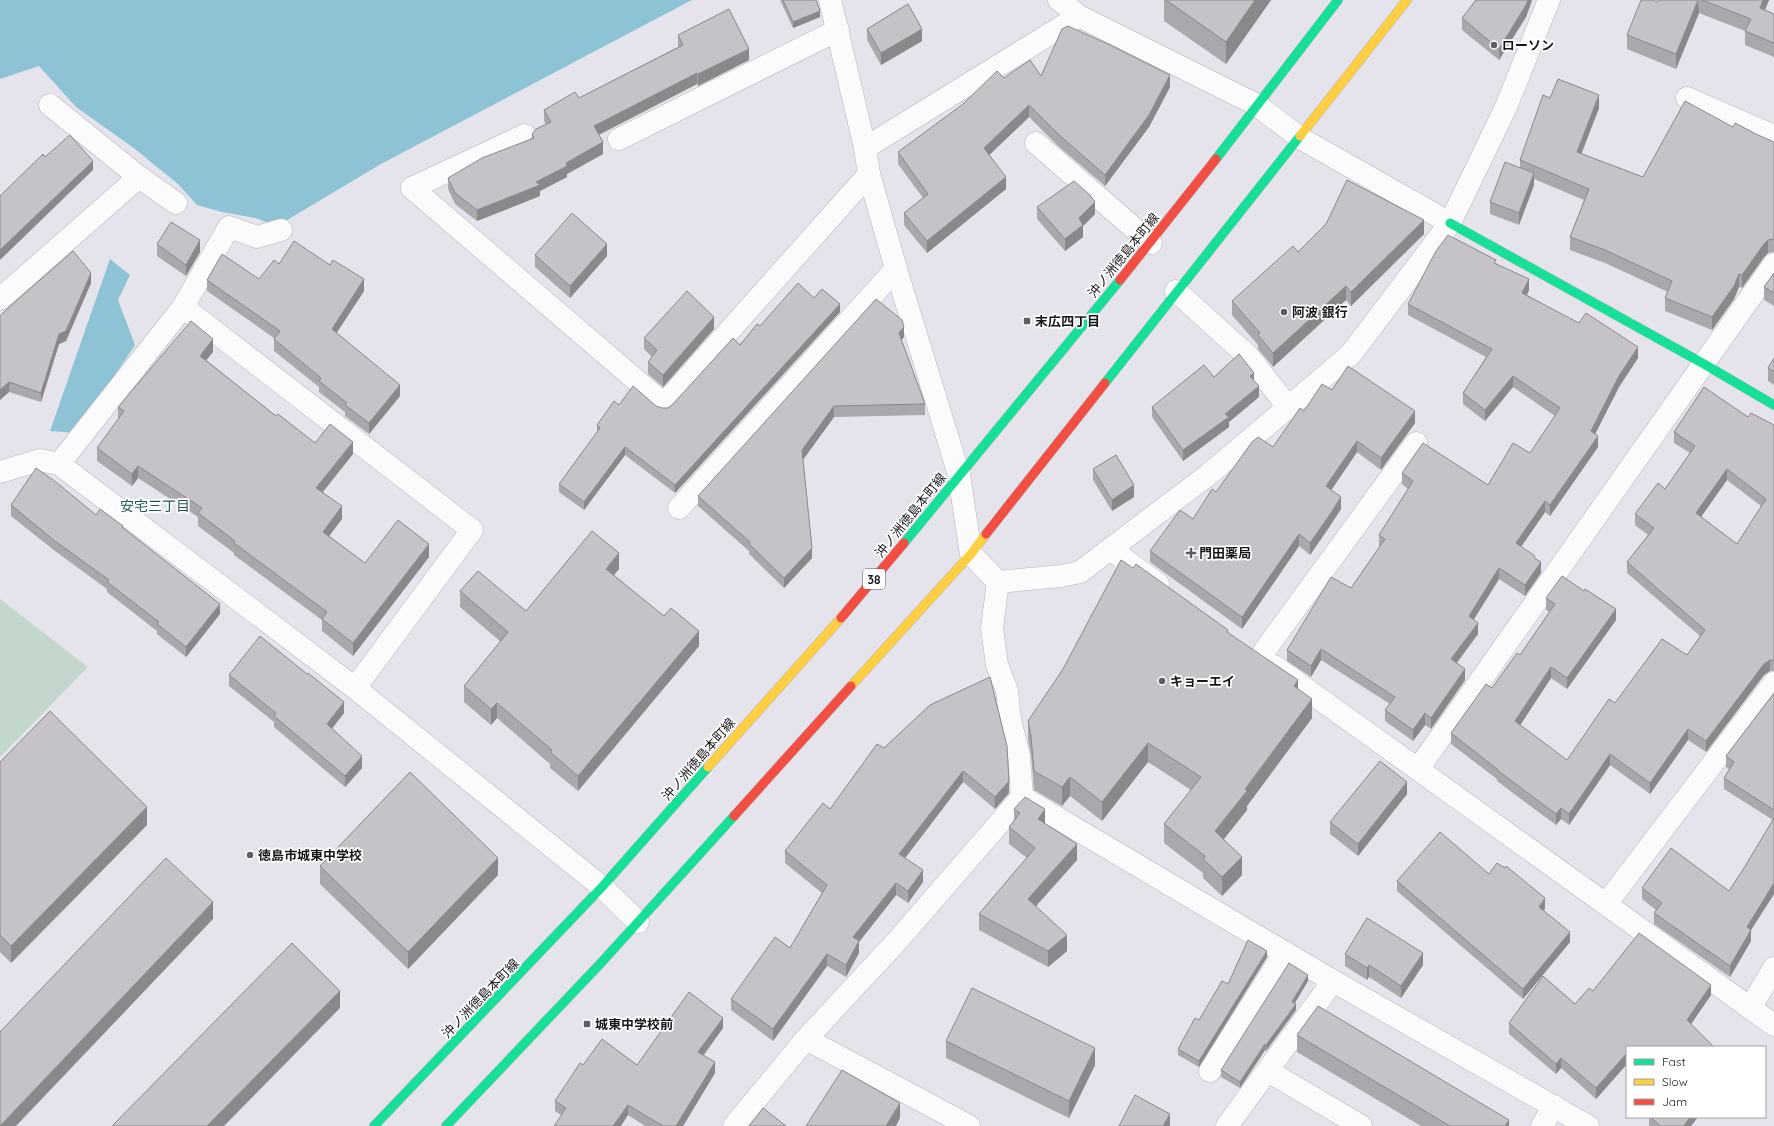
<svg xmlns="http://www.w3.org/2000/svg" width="1774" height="1126" viewBox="0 0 1774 1126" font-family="Quicksand,'Noto Sans JP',sans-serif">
	<rect width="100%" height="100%" fill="#e5e4ec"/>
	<path fill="#c4d7cd" d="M0 599 88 667 0 757Z"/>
	<g fill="#8ec3d5">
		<path d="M0 0H692L381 164 277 226 255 218 222 212 197 205 178 184 135 149 76 107 39 66 0 79Z"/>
		<path d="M110 259 130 275 118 300 135 345 76 433 50 431Z"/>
	</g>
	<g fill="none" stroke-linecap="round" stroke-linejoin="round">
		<defs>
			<g id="street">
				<path d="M830 0 865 148 869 174 896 269 959 475 971 554 998 582 1061 576 1080 572 1208 475 1351 354 1450 223 1506 107 1549 0"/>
				<path d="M1059 0 1079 16 1257 105 1300 138 1450 223"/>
				<path d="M1687 98 1774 136"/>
				<path d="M50 105 139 177"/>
				<path d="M525 135 412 188 664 404 869 174"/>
				<path d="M619 139 838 30"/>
				<path d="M1036 143 1151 243"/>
				<path d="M865 148 1079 16"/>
				<path d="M1176 291 1249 357 1288 407"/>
				<path d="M0 299 139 177 176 203"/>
				<path d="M183 307 472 530 355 688"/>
				<path d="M59 464 183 307 229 227 257 237 281 230"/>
				<path d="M0 472 40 460 59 464 355 688 602 887 638 922"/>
				<path d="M679 508 896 269"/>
				<path d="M1110 549 1158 584"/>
				<path d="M1260 657 1416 443"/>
				<path d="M1274 666 1774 1025"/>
				<path d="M1418 769 1774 264"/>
				<path d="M1022 797 1333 981 1588 1126"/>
				<path d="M1606 904 1774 683"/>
				<path d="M1750 1008 1774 968"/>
				<path d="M806 1039 969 1126"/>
				<path d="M1210 1071 1285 952"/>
				<path d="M1268 1071 1361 1126"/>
				<path d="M734 1126 806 1039 898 940 1022 797 1019 756 1010 720 1007 691 997 665 992 628 998 582"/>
				<path d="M1227 1126 1333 981"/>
				<path d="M1542 1126 1554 1106"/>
			</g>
			<g id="fast">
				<path d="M1216 159 1338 0"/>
				<path d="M1450 223 1704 364 1774 405"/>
				<path d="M1105 383 1300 136"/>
				<path d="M904 543 1120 280"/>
				<path d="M374 1126 602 887 708 767"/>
				<path d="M446 1126 600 964 734 816"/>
			</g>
			<g id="slow">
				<path d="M1300 136 1407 0"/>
				<path d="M851 686 971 554 986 534"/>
				<path d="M708 767 841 618"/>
			</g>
			<g id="jam">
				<path d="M1120 280 1216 159"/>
				<path d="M986 534 1105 383"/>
				<path d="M841 618 904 543"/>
				<path d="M734 816 851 686"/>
			</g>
		</defs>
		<use href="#street" stroke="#b6b5bc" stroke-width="23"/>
		<use href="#fast" stroke="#b6b5bc" stroke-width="10"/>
		<use href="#slow" stroke="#b6b5bc" stroke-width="10"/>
		<use href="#jam" stroke="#b6b5bc" stroke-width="10"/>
		<use href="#street" stroke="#fbfbfc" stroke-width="22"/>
		<use href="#fast" stroke="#16e098" stroke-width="9"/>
		<use href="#slow" stroke="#ffcf43" stroke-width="9"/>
		<use href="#jam" stroke="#f24e42" stroke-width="9"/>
	</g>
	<g fill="#aaa8ac" fill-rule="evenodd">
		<path d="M780 0H816L820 17 793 28Z"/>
		<path d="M1164 0H1271L1226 64 1164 21Z"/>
		<path d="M1476 0H1532L1526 17 1499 60 1462 30V18Z"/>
		<path d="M1658 0H1769L1765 10 1774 14V57L1745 45V31L1699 13 1676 69 1627 49V35L1657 2Z"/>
		<path d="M867 29 922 41 881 65 867 40Z"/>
		<path d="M678 35 749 60 698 86 697 84 599 135 603 154 567 174V177L540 191V196L477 221 455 204 448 189V178L532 138V134L546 125 544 121V110L579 98 678 47Z"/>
		<path d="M1041 76 1170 87 1149 127 1105 186 1057 145 1029 117 989 155 1006 189 927 253 904 225V213L923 198 898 164V152L1004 78Z"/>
		<path d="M1550 98 1599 108 1581 154 1643 177 1733 127 1758 135 1774 142V252L1768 253 1764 257 1742 288 1739 287 1734 299 1712 330 1665 311V298L1668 292 1605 263 1570 250V237L1584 200 1534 179V185L1519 225 1490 214V202L1520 168V160Z"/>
		<path d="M1037 207 1095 214 1083 226V237L1065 251 1037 219Z"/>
		<path d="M1424 234 1351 306 1346 300 1273 367 1258 349V345L1232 315V301L1298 252Z"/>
		<path d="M157 244 200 252 186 276 157 256Z"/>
		<path d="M535 255 607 256 570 298 535 267Z"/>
		<path d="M1496 263 1529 290 1527 295 1638 358 1619 387 1595 434 1598 447 1550 516 1545 512 1521 547 1535 559 1541 573 1525 596 1499 579 1474 619 1478 634 1457 663 1465 680 1431 729 1425 725 1413 741 1385 721V710L1390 704 1321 660 1311 677 1287 661V650L1351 588 1380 546H1379V535L1408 489 1402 484V473L1488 485 1530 453 1555 416 1513 387 1485 421 1463 404V393L1486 357 1408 315V304Z"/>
		<path d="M279 264 364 291 336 333 400 396 369 434 345 416V412L319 392V387L274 351V338L207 291V280L259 279Z"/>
		<path d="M1774 273V306L1764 300V287Z"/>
		<path d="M91 283 66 341 59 344 41 402 9 392 0 400V316Z"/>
		<path d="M814 298 840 312 675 493 625 455 584 510 559 492V484L597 433V425L619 405 656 406 662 408H668L673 404 760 326Z"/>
		<path d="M714 329 663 387 648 374V362L652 357 644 349V338Z"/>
		<path d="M904 337 901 340 925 404V415L834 417 803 460 812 558 784 588 749 554V551L698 506V496Z"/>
		<path d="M213 352 206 360 276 416 315 443 353 454 323 492 342 519 329 536 365 563 429 557 353 656 322 631V620L234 555V553L198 526V517L138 478 132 486 97 461V448L118 420V407Z"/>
		<path d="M1774 358V385L1768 381V368Z"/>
		<path d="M1214 377 1254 381 1259 397 1229 422V427L1183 461 1152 417V407Z"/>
		<path d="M1332 390 1415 423 1381 470 1357 452 1331 490 1341 509 1329 528 1310 555 1299 546 1242 629 1150 562V551L1193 519 1273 447 1304 411Z"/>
		<path d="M1748 417 1774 425V671H1770L1764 675 1706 752 1688 740 1650 794 1610 765 1569 825 1561 819 1556 825 1497 781V779L1451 744V733L1492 688 1520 655 1549 612 1546 610V598L1616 620 1567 689 1551 678 1520 725 1567 760 1615 703 1687 655 1700 636 1627 573V562L1648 535 1635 525V514L1665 489 1690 453 1674 443V432ZM1727 480 1761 506 1737 544 1701 517Z"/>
		<path d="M1093 469 1134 497 1112 511 1093 480Z"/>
		<path d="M11 505 96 515 123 527 220 614 186 657 157 634V631L107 592V589L55 551 11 516Z"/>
		<path d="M619 569 614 575 699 646 578 791 550 768V764L497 718 491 725 464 702V686L501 642 460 607V591L526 611Z"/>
		<path d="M1228 633 1298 689 1312 718 1247 806V810L1224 839 1242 875 1222 896 1203 878V873L1164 843V824L1191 790 1148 762 1102 821 1070 796 1062 806 1034 790 1031 755 1028 740V721Z"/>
		<path d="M229 675 344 713 332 728 362 768 345 787 274 727V722L229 686Z"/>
		<path d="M1774 693V894L1751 930V941L1730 977 1654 924V913L1656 910 1642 899V888L1729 891 1744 868 1773 820 1724 789V778L1730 770 1726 767V756Z"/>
		<path d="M930 705 1009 793 995 809 963 782 905 858 923 882 908 903 896 895 859 942V953L846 977 827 966 773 1041 731 1010V999L790 948 822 893 785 863V851L830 809 884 748Z"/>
		<path d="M0 762 147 825 11 963 0 952Z"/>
		<path d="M1407 794 1358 856 1330 834V822Z"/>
		<path d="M1014 809 1045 824 1077 860 1036 906 1067 951 1048 967 979 930V914L1027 858 1009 844V827L1014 820Z"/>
		<path d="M320 866 498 875 408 969 320 884Z"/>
		<path d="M1489 874 1545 908 1544 911 1570 942 1523 999 1397 891V881Z"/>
		<path d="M1345 954 1423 965 1401 998 1369 977 1367 980 1345 966Z"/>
		<path d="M1267 957 1199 1067 1178 1055V1049L1199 1020 1228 984Z"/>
		<path d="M1308 981 1294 1003 1296 1010 1266 1051 1265 1050 1240 1088 1221 1077V1070Z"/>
		<path d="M1593 991 1711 995 1691 1024 1714 1047H1627V1064L1596 1099 1561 1068 1556 1074 1509 1034V1023L1575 1004Z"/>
		<path d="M723 1028 704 1055 715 1073 683 1126H645L628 1115H561L555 1111V1101L583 1065H637Z"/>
		<path d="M1297 1035 1509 1126H1421L1297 1052Z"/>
		<path d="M946 1041 1095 1065 1069 1118 946 1058Z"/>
		<path d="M1649 1117H1698L1691 1126H1650L1649 1125Z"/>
	</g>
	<g fill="#8b888c">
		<path d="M1255 0H1271L1226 64V42Z"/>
		<path d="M1528 0H1532L1526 17 1499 60V49Z"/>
		<path d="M1698 0 1699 13 1676 69V54Z"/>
		<path d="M1763 0H1769L1760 22V8Z"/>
		<path d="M820 11V17L793 28V22Z"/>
		<path d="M922 29V41L881 65V53Z"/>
		<path d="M749 49V60L698 86V74Z"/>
		<path d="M697 73V84L594 137V126Z"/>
		<path d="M1170 75V87L1149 127 1105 186V175Z"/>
		<path d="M1599 95V108L1577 165V152Z"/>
		<path d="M1029 105V117L984 160V148Z"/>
		<path d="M603 142V154L567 174V177L540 191V196L477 221V210L536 182 566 163Z"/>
		<path d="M93 161V170L0 260V250Z"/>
		<path d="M1534 173V185L1519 225V213Z"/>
		<path d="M1006 177V189L927 253V241Z"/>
		<path d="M1095 202V214L1083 226V237L1065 251V239L1079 218Z"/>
		<path d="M1424 220V234L1351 306V292Z"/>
		<path d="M200 240V252L186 276V265Z"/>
		<path d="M1768 240V253L1764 257 1742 288V275L1764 244Z"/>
		<path d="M607 244V256L570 298V286Z"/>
		<path d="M91 273V283L66 341 59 344 41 402V393L59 334Z"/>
		<path d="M1739 274V287L1734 299 1712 330V317Z"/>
		<path d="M364 279V291L332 340V329Z"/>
		<path d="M1529 279V290L1522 304V293Z"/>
		<path d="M1346 286V300L1273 367V353Z"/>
		<path d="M840 304V312L675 493V485Z"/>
		<path d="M714 317V329L663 387V375Z"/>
		<path d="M904 327V337L899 343V333Z"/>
		<path d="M213 339V352L200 368V356Z"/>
		<path d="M1638 347V358L1619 387 1591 442V431L1619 376Z"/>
		<path d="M1254 373V384L1250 376Z"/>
		<path d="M1513 376V387L1485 421V410Z"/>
		<path d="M9 382V392L0 400V390Z"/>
		<path d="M400 385V396L369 434V423Z"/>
		<path d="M1259 386V397L1229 422V427L1183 461V450Z"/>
		<path d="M834 406V417L802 461V450Z"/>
		<path d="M1415 411V423L1381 470V458Z"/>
		<path d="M1598 436V447L1550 516V505Z"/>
		<path d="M1357 441V452L1326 498V486Z"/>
		<path d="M353 442V454L316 500V488Z"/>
		<path d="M625 447V455L584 510V502Z"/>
		<path d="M138 466V478L132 486V474Z"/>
		<path d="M1727 469V480L1696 524V513Z"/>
		<path d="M1134 485V497L1112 511V500Z"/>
		<path d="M1341 497V509L1310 555V543Z"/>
		<path d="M1545 501V512L1516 554V543Z"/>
		<path d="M342 506V519L323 544V532Z"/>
		<path d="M1299 534V546L1242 629V617Z"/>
		<path d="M429 544V557L353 656V643Z"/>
		<path d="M812 548V558L784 588V578Z"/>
		<path d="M619 553V569L606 584V569Z"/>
		<path d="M1541 562V573L1525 596V585Z"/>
		<path d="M1499 568V579L1469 627V616Z"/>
		<path d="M220 604V614L186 657V647Z"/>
		<path d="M1616 609V620L1567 689V678Z"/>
		<path d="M1478 623V634L1451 670V659Z"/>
		<path d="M699 631V646L578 791V776Z"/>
		<path d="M1321 649V660L1311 677V666Z"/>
		<path d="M1770 660V671L1764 675 1706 752V741L1764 664Z"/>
		<path d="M1551 667V678L1515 733V721Z"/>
		<path d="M1465 669V680L1431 729V718Z"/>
		<path d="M1298 680V699L1294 686Z"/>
		<path d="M1312 699V718L1247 806V810L1215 850V831Z"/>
		<path d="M344 702V713L327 735V724Z"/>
		<path d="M497 703V718L491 725V709Z"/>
		<path d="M1425 713V725L1413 741V730Z"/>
		<path d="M1688 729V740L1650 794V783Z"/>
		<path d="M1148 743V762L1102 821V802Z"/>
		<path d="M1610 754V765L1569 825V814Z"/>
		<path d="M362 756V768L345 787V776Z"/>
		<path d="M963 771V782L899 866V854Z"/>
		<path d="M1070 777V796L1062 806V787Z"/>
		<path d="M1009 781V793L995 809V797Z"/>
		<path d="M1407 782V794L1358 856V844Z"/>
		<path d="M147 807V825L11 963V946Z"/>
		<path d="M1561 808V819L1556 825V814Z"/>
		<path d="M1045 809V825L1038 819Z"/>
		<path d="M1077 844V860L1028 915V899Z"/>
		<path d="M1242 857V875L1222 896V877Z"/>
		<path d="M498 858V875L408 969V952Z"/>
		<path d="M923 870V882L908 903V891Z"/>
		<path d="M896 883V895L859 942V953L846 977V965L853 937Z"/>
		<path d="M1774 883V894L1751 930V941L1730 977V966L1747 927Z"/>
		<path d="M1545 898V908L1539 917V907Z"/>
		<path d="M213 902V919L16 1126H0Z"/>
		<path d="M1570 932V942L1523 999V989Z"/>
		<path d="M1067 935V951L1048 967V951Z"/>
		<path d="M1267 951V957L1199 1067V1061Z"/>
		<path d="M1423 953V965L1401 998V986Z"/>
		<path d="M827 954V966L773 1041V1029Z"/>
		<path d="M1369 965V977L1367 980V968Z"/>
		<path d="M1308 975V981L1292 1008V1002Z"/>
		<path d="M1711 985V995L1687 1030V1020Z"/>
		<path d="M340 991V1008L224 1126H207Z"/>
		<path d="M1296 1004V1010L1266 1051V1045Z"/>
		<path d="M723 1018V1028L698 1062V1052Z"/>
		<path d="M1265 1044V1050L1240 1088V1082Z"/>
		<path d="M1095 1048V1065L1069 1118V1101Z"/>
		<path d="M1627 1053V1064L1596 1099V1088Z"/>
		<path d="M1561 1058V1068L1556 1074V1064Z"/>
		<path d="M715 1062V1073L683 1126H676Z"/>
		<path d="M900 1103V1118L896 1126H886Z"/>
		<path d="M628 1105V1115L621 1126H613Z"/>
		<path d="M1170 1114V1126H1163Z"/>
		<path d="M1690 1117H1698L1691 1126H1684Z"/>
		<path d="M1509 1120V1126H1505Z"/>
	</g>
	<g fill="#c6c3c8" stroke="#8b888c" fill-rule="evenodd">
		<path d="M783 0H816L820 11 793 22Z"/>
		<path d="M1166 0H1255L1226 42Z"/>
		<path d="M1476 0H1528L1526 5 1499 49 1462 18Z"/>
		<path d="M1641 0H1653L1657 2 1658 0H1698L1676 54 1627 35Z"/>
		<path d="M1702 0H1763L1760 8 1774 14V43L1745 31 1751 19Z"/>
		<path d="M908 4 922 29 881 53 867 29Z"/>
		<path d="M729 9 749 49 698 74 697 73 594 126 603 142 566 163 567 166 536 182 540 185 477 210 455 193 448 178 482 158 534 138 532 134 536 129 551 122 544 110 575 92 579 98 683 45 678 35Z"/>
		<path d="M1068 26 1110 45 1170 75 1149 115 1105 175 1057 133 1029 105 984 148 1006 177 927 241 904 213 928 194 898 152 963 104 997 71 1004 78 1030 60 1041 76 1062 29Z"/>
		<path d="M1558 79 1599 95 1577 152 1643 177 1685 101 1733 127 1735 123 1758 135 1774 142V239L1768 240 1764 244 1742 275 1739 274 1734 286 1712 317 1665 298 1672 281 1605 250 1570 237 1589 189 1520 160 1543 95 1550 98Z"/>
		<path d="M70 135 93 161 0 250V196L43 154 45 157Z"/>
		<path d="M1505 162 1534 173 1519 213 1490 202Z"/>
		<path d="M1347 180 1424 220 1351 292 1346 286 1273 353 1258 335 1260 333 1232 301 1293 246 1298 252 1326 224Z"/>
		<path d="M1074 181 1090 195 1095 202 1079 218 1083 225 1065 239 1037 207Z"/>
		<path d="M572 213 607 244 570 286 535 255Z"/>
		<path d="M171 222 200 240 186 265 157 244Z"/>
		<path d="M1448 235 1496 260 1494 263 1529 279 1522 293 1579 323 1586 313 1638 347 1619 376 1591 431 1598 436 1550 505 1545 501 1516 543 1535 556 1534 558 1541 562 1525 585 1499 568 1469 616 1478 623 1451 659 1465 669 1431 718 1425 713 1413 730 1385 710 1395 697 1321 649 1311 666 1287 650 1331 577 1351 588 1385 539 1379 535 1413 481 1402 473 1423 443 1488 485 1513 443 1530 453 1560 408 1513 376 1485 410 1463 393 1492 349 1408 304 1436 251Z"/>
		<path d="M294 241 330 265 333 260 364 279 332 329 400 385 369 423 345 405 347 403 319 381 321 378 274 339 280 331 207 280 222 254 259 279 274 260 279 264Z"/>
		<path d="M73 251 91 273 66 331 59 334 41 393 9 382 0 390V316L7 309Z"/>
		<path d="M1774 273V293L1764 287Z"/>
		<path d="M798 283 814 298 822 289 840 304 675 485 625 447 584 502 559 484 600 428 597 425 614 401 619 405 633 386 656 406 662 408H668L673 404 733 338 740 345 757 324 760 326Z"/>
		<path d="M687 291 714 317 663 375 648 362 657 350 644 338Z"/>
		<path d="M876 299 902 320 904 327 899 333 925 404 834 406 802 450 812 548 784 578 749 544 750 542 698 496Z"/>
		<path d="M191 321 213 339 200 356 276 416 278 414 315 443 330 424 353 442 316 488 342 506 323 532 365 563 398 520 429 544 353 643 322 619 327 612 234 543 235 541 198 513 202 508 138 466 132 474 97 448 124 411 118 407Z"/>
		<path d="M1239 354 1254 373 1250 376 1259 386 1225 414 1229 417 1183 450 1152 407 1204 365 1214 377Z"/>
		<path d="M1774 358V372L1768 368Z"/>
		<path d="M1348 366 1415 411 1381 458 1357 441 1326 486 1341 497 1329 516 1310 543 1299 534 1242 617 1150 551 1180 510 1193 519 1212 489 1216 492 1252 442 1258 437 1273 447 1300 408 1304 411 1322 384 1332 390Z"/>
		<path d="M1704 387 1748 417 1751 413 1774 425V660H1770L1764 664 1706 741 1688 729 1650 783 1610 754 1569 814 1561 808 1556 814 1497 770V769L1451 733 1486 684 1492 688 1517 653 1520 655 1555 604 1546 598 1562 576 1584 591 1585 589 1616 609 1567 678 1551 667 1515 721 1567 760 1609 699 1615 703 1662 639 1687 655 1705 630 1627 562 1654 528 1635 514 1658 483 1665 489 1695 446 1674 432ZM1727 469 1766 499 1737 544 1696 513Z"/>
		<path d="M1116 455 1134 485 1112 500 1093 469Z"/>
		<path d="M36 468 56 482 96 515 100 509 123 526 122 527 220 604 186 647 157 624 159 622 107 582 109 580 55 541 11 505Z"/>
		<path d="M592 531 619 553 606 569 664 616 671 608 699 631 578 776 550 752 552 750 497 703 491 709 464 686 508 632 460 591 478 571 526 611Z"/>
		<path d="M1121 560 1133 568 1136 564 1228 630 1227 632 1298 680 1294 686 1312 699 1245 789 1247 791 1215 831 1242 857 1222 877 1203 859 1205 856 1164 824 1201 777 1148 743 1102 802 1070 777 1062 787 1034 771 1031 736 1028 721 1063 669Z"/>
		<path d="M260 636 307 674 308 673 344 702 327 724 362 756 345 776 274 716 276 713 229 675Z"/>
		<path d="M990 677 1007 746 1009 781 995 797 963 771 899 854 923 870 908 891 896 883 853 937 859 941 846 965 827 954 773 1029 731 999 775 937 790 948 827 885 785 851 823 803 830 809 877 744 884 748 930 705Z"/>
		<path d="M1774 693V810L1724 778 1734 762 1726 756Z"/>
		<path d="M50 711 147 807 11 946 0 935V762Z"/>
		<path d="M1380 761 1407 782 1358 844 1330 822Z"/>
		<path d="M410 772 498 858 408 952 320 866Z"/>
		<path d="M1025 797 1045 809 1038 819 1077 844 1028 899 1067 935 1048 951 979 914 1035 848 1009 827 1020 813 1014 809Z"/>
		<path d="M1774 818V883L1747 927 1751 930 1730 966 1654 913 1662 903 1642 888 1671 848 1729 891 1744 868Z"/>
		<path d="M1440 832 1489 874 1497 863 1505 868 1506 866 1545 898 1539 907 1570 932 1523 989 1397 881Z"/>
		<path d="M166 858 213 902 0 1126V1032Z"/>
		<path d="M1367 918 1423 953 1401 986 1369 965 1367 968 1345 954Z"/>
		<path d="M1639 933 1711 985 1687 1020 1714 1047H1634L1633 1046V1047H1627V1053L1596 1088 1561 1058 1556 1064 1509 1023 1543 976 1575 1004 1589 988 1593 991Z"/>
		<path d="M1248 940 1267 951 1199 1061 1178 1049 1195 1018 1199 1020 1222 981 1228 984Z"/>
		<path d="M292 943 340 991 207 1126H112Z"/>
		<path d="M1289 963 1308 975 1292 1002 1296 1004 1266 1045 1265 1044 1240 1082 1221 1070Z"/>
		<path d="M972 988 1095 1048 1069 1101 946 1041Z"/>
		<path d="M689 992 723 1018 698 1052 715 1062 676 1126H663L628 1105 613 1126H554L566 1108 555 1101 580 1063 583 1065 602 1039 637 1065Z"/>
		<path d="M1318 1006 1509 1120 1505 1126H1450L1297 1035Z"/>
		<path d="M842 1070 900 1103 886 1126H806Z"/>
		<path d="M1135 1095 1170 1114 1163 1126H1119Z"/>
		<path d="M763 1108 786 1126H749Z"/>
		<path d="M1651 1117H1690L1684 1126H1660Z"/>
	</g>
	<g fill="#5e5d64" stroke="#fff" stroke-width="1.5">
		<circle cx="1494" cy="45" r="4"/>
		<circle cx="1284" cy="312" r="4"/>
		<rect x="1023" y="317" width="8" height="8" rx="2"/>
		<path d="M1189 547h4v4h4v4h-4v4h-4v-4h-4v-4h4z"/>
		<circle cx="1162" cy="681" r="4"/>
		<circle cx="250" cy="855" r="4"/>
		<rect x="583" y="1020" width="8" height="8" rx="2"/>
	</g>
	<g text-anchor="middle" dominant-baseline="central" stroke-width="3.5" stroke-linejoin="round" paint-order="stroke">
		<rect fill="#fff" stroke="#5c5b5f" stroke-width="1" x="863" y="569" width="22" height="20" rx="3"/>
		<g font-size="12" font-weight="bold" fill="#16151a">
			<text x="874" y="579">38</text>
		</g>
		<g font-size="13" font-weight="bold" fill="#16151a" stroke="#fff" text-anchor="start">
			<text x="1502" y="45">ローソン</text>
			<text x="1292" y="312">阿波 銀行</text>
			<text x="1035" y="321">末広四丁目</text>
			<text x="1199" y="553">門田薬局</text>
			<text x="1170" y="681">キョーエイ</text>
			<text x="258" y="855">徳島市城東中学校</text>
			<text x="595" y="1024">城東中学校前</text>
		</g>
		<g font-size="13" fill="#16151a" stroke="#fff">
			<text transform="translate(1123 255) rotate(-51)">沖ノ洲徳島本町線</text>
			<text transform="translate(910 515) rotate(-51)">沖ノ洲徳島本町線</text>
			<text transform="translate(698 759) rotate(-49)">沖ノ洲徳島本町線</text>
			<text transform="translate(480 998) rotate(-46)">沖ノ洲徳島本町線</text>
		</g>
		<g font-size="14" fill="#1e5958" stroke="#fff">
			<text x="155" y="506">安宅三丁目</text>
		</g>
	</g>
	<rect x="1626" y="1046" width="140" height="72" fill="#ffffff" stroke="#a2a1a3"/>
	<rect x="1634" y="1059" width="20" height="6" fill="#16e098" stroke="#a2a1a3"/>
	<text x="1662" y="1066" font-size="12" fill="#16151a">Fast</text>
	<rect x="1634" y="1079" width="20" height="6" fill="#ffcf43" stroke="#a2a1a3"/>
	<text x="1662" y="1086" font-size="12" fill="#16151a">Slow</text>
	<rect x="1634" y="1099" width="20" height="6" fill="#f24e42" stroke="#a2a1a3"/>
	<text x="1662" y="1106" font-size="12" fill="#16151a">Jam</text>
</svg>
